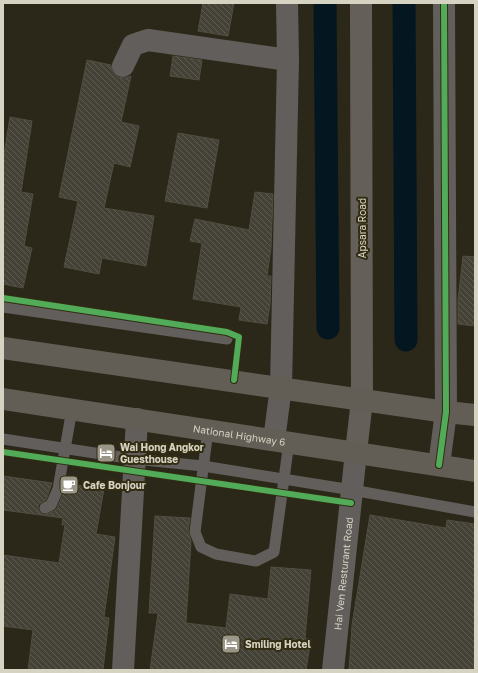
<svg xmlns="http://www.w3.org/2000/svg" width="478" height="673" viewBox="0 0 478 673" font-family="'Golos Text',sans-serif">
	<defs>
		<pattern id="building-back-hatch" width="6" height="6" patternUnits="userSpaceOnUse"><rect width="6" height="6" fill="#444136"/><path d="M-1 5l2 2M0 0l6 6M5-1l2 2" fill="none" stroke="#5e5c51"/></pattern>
	</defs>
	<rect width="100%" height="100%" fill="#2b2819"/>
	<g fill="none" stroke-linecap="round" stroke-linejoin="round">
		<g stroke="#041620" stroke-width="23">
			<path d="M325 3 328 328"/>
			<path d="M404 3 406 340"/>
		</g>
	</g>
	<g fill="url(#building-back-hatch)" stroke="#504d41">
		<path d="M203 3H234L228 36 198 31Z"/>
		<path d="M173 56 202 60 199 80 170 76Z"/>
		<path d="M87 60 111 65 113 73 118 77 124 78 131 76 121 122 139 126 130 167 114 163 104 208 154 216 146 266 102 258 99 274 64 267 78 201 59 197Z"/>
		<path d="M10 117 32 121 21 192 33 194 24 246 32 248 23 288 3 284V161Z"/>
		<path d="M178 133 219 140 207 208 165 201Z"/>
		<path d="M255 192 273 194 271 248 267 276H271L270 304 267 324 239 320 241 307 193 299 202 243 190 241 195 219 249 230Z"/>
		<path d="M463 256 475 257V326L458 324V300Z"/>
		<path d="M3 476 52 483 46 500 39 504 38 507 39 511 44 515 54 511 57 508 64 492 66 485 69 486V484L104 489 96 534 115 537 104 617 109 618 103 670H28L33 630 3 626V555L59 563 65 525H62L63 518 3 510Z"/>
		<path d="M370 515 446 528 447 520 475 524V655L473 670H349L352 625Z"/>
		<path d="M155 516 190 518 188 531 191 541 186 623 226 628 230 594 268 599 271 567 311 570 305 638 311 639 306 670H150L158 613H149Z"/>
	</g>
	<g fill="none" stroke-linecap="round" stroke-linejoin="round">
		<g stroke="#625e5b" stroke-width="11">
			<path d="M3 307 227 339"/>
			<path d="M208 430 195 532 201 547 216 554 256 561 274 552 289 442"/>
			<path d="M3 439 134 459 203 466 352 490 475 512"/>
			<path d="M45 508 51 505 58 489 72 409"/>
		</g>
		<g stroke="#625e5b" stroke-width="22">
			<path d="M123 66 133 45 148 40 288 60"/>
			<path d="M274 440 281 387 288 60 287 3"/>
			<path d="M439 465 446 412 444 3"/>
			<path d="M123 670 137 419"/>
		</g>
		<path stroke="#625e5b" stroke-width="22" id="s1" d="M333 670 356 452"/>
		<path stroke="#655f5a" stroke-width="22" d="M356 452 362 400 361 3"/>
		<g stroke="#625e56" stroke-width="22">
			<path d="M3 348 446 412 475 415"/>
			<path id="s2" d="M3 399 475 471"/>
		</g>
		<defs>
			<g id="cycleway">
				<path d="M3 298 227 332 239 337 234 380"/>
				<path d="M3 452 351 503"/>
				<path d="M439 465 446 412 444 3"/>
			</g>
		</defs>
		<use href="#cycleway" stroke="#322c12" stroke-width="8"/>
		<use href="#cycleway" stroke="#51ab58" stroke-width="6"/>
	</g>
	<defs>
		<symbol id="hotel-square" viewBox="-11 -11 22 22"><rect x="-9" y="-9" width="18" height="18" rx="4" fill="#9a9788" stroke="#322c12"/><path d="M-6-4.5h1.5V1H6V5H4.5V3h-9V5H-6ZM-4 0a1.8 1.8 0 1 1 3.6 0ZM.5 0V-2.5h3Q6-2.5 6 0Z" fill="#fff"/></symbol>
		<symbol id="cafe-square" viewBox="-11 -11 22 22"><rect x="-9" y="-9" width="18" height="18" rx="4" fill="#9a9788" stroke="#322c12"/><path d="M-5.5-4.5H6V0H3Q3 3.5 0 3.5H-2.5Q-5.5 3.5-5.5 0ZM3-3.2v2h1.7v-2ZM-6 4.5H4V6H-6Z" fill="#fff"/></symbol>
	</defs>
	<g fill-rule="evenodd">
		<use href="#hotel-square" x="95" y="442" width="22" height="22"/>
		<use href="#cafe-square" x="58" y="474" width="22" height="22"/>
		<use href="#hotel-square" x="220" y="633" width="22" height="22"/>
	</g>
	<g text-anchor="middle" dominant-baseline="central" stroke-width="4" stroke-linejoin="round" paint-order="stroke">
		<g font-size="10" fill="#d6d3c3" stroke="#322c12">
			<text transform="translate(362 228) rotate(-90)">Apsara Road</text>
			<text stroke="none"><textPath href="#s2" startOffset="239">National Highway 6</textPath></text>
			<text stroke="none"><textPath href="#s1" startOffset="97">Hai Ven Resturant Road</textPath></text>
		</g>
		<g font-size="10" font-weight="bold" fill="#d6d3c3" stroke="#322c12" text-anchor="start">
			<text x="120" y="447">Wai Hong Angkor<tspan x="120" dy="12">Guesthouse</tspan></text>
			<text x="83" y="485">Cafe Bonjour</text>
			<text x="245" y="644">Smiling Hotel</text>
		</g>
	</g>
	<rect width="478" height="673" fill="none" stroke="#d6d3c3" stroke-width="8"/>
</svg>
